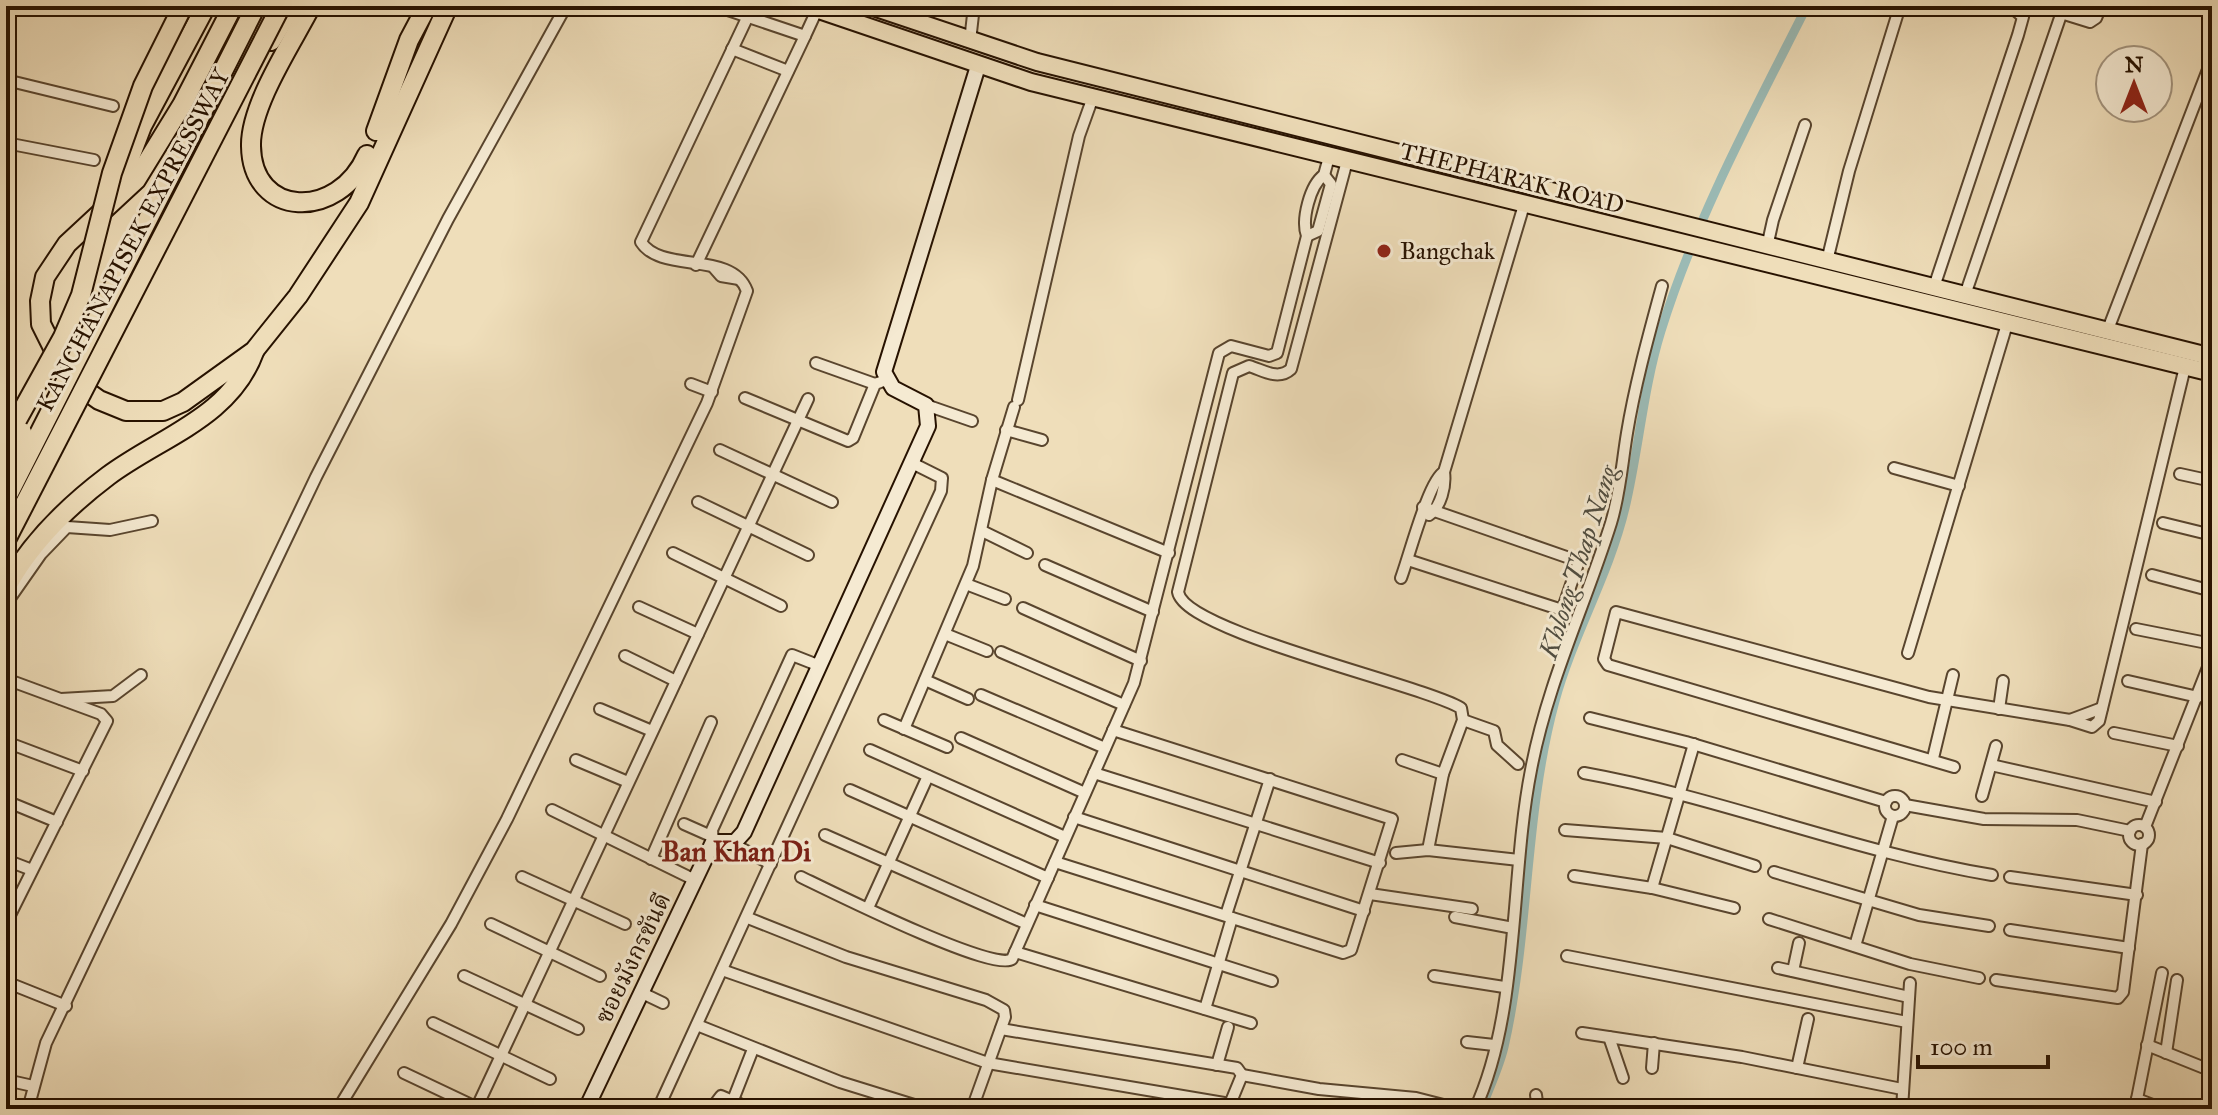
<svg xmlns="http://www.w3.org/2000/svg" width="2218" height="1115" viewBox="0 0 2218 1115" font-family="'IM FELL Great Primer','Noto Serif Thai',serif">
	<rect width="100%" height="100%" fill="#efdeba"/>
	<filter id="stains"><feTurbulence type="fractalNoise" baseFrequency=".0025" numOctaves="4"/><feColorMatrix values="0 0 0 0 .2 0 0 0 0 .09 0 0 0 0 .02 0 0 0 .5 -.17"/></filter>
	<radialGradient id="worn" r=".72"><stop offset=".6" stop-color="#630" stop-opacity="0"/><stop offset="1" stop-color="#630" stop-opacity=".3"/></radialGradient>
	<g fill="none" stroke-linecap="round" stroke-linejoin="round">
		<path stroke="#9bbbb6" stroke-width="9" d="M1481 1109C1489 1089 1499 1068 1504 1047 1530 933 1524 814 1555 701 1573 635 1609 575 1625 508 1639 449 1643 389 1661 331 1696 218 1754 111 1807 6"/>
		<defs>
			<g id="street">
				<path d="M716 6 805 36 817 10"/>
				<path d="M2061 13 2090 22 2096 18 2101 6"/>
				<path d="M970 41 974 6"/>
				<path d="M732 49 788 71"/>
				<path d="M6 80 113 106"/>
				<path d="M6 143 94 160"/>
				<path d="M1347 161 1291 369C1278 381 1263 370 1249 366L1233 373 1178 592C1185 632 1417 683 1461 708L1463 720 1443 774 1428 850"/>
				<path d="M1307 236 1318 231 1331 184 1324 175"/>
				<path d="M1767 247 1773 220 1805 125"/>
				<path d="M1827 261 1849 171 1900 6"/>
				<path d="M696 265 805 36"/>
				<path d="M714 268 721 276 739 279"/>
				<path d="M1934 287 2018 35 2023 17 2010 6"/>
				<path d="M1965 295 2064 6"/>
				<path d="M2107 332 2212 59"/>
				<path d="M816 363 875 384"/>
				<path d="M691 384 712 392"/>
				<path d="M745 398 848 441 853 438 875 384 886 380"/>
				<path d="M1018 400 1079 136 1093 97"/>
				<path d="M926 405 972 421"/>
				<path d="M1006 430 1042 440"/>
				<path d="M720 450 832 502"/>
				<path d="M1894 468 1959 486"/>
				<path d="M2180 474 2212 481"/>
				<path d="M992 480 1169 553"/>
				<path d="M698 502 808 555"/>
				<path d="M1429 515C1441 507 1446 486 1444 472"/>
				<path d="M2163 523 2212 535"/>
				<path d="M982 531 1027 553"/>
				<path d="M673 553 781 606"/>
				<path d="M1408 560 1559 609 1563 608 1578 564V561L1423 507"/>
				<path d="M1045 565 1153 612"/>
				<path d="M2152 575 2212 591"/>
				<path d="M1401 578C1409 557 1429 479 1444 472L1524 205"/>
				<path d="M966 584 1005 599"/>
				<path d="M6 604 41 554 67 527 110 530 152 521"/>
				<path d="M639 607 698 634"/>
				<path d="M1023 608 1141 661"/>
				<path d="M2136 629 2212 644"/>
				<path d="M945 634 987 651"/>
				<path d="M1001 652 1124 705"/>
				<path d="M1908 653 2007 324"/>
				<path d="M625 656 676 681"/>
				<path d="M6 679 101 714 107 721 6 923"/>
				<path d="M925 680 968 699"/>
				<path d="M2128 681 2198 697"/>
				<path d="M981 695 1105 748"/>
				<path d="M61 699 113 696 141 675"/>
				<path d="M600 709 652 731"/>
				<path d="M1999 709 2003 681"/>
				<path d="M1590 718 1686 742 1886 802"/>
				<path d="M884 720 947 747"/>
				<path d="M1463 720 1494 731 1497 745 1518 764"/>
				<path d="M2070 720 2102 708"/>
				<path d="M904 729 973 566 992 480 1014 407"/>
				<path d="M2114 733 2178 746"/>
				<path d="M961 738 1085 793"/>
				<path d="M6 742 83 771"/>
				<path d="M870 750 1065 837"/>
				<path d="M1933 758 1953 675"/>
				<path d="M576 760 628 782"/>
				<path d="M1402 760 1443 774"/>
				<path d="M1991 765 2156 802"/>
				<path d="M1954 767 1608 665 1604 659 1616 612 1929 697 2070 720 2092 727 2099 721 2185 367"/>
				<path d="M1094 773 1380 863"/>
				<path d="M1584 773C1723 798 1853 852 1992 875"/>
				<path d="M850 790 1048 878"/>
				<path d="M1982 796 1996 746"/>
				<circle cx="1895" cy="806" r="10"/>
				<path d="M6 801 57 822"/>
				<path d="M1905 805 1984 819 2077 820 2130 831"/>
				<path d="M552 810 695 880"/>
				<path d="M1074 817 1364 911"/>
				<path d="M684 824 711 836"/>
				<circle cx="2139" cy="835" r="10"/>
				<path d="M2145 827 2212 657"/>
				<path d="M1565 830 1667 838 1755 866"/>
				<path d="M825 835 1027 924"/>
				<path d="M713 842 712 830 792 655 820 666"/>
				<path d="M731 843 771 864"/>
				<path d="M1396 853 1428 850 1519 860"/>
				<path d="M651 859 711 722"/>
				<path d="M6 860 32 870"/>
				<path d="M1055 862 1343 953 1351 950 1392 819 1113 730"/>
				<path d="M1774 872 1919 915 1989 926"/>
				<path d="M1574 876 1652 888 1734 908"/>
				<path d="M522 877 625 924"/>
				<path d="M801 877C830 891 994 973 1012 959L1134 683 1219 353 1231 346 1269 356 1277 353 1307 236C1301 220 1310 185 1324 175L1329 157"/>
				<path d="M2010 877 2137 895"/>
				<path d="M1652 888 1694 744"/>
				<path d="M1370 894 1472 909"/>
				<path d="M1035 905 1272 981"/>
				<path d="M868 908 928 776"/>
				<path d="M1226 915 1270 779"/>
				<path d="M1455 917 1513 928"/>
				<path d="M748 918 846 957 986 1000 1004 1010 1005 1017 972 1109"/>
				<path d="M1769 919 1910 964 1979 978"/>
				<path d="M491 924 600 976"/>
				<path d="M2010 930 2129 948"/>
				<path d="M1855 946 1893 816"/>
				<path d="M1015 952 1251 1023"/>
				<path d="M1567 956 1907 1022"/>
				<path d="M1778 968 1909 997"/>
				<path d="M722 970 988 1063 1230 1104"/>
				<path d="M1793 971 1799 943"/>
				<path d="M464 976 578 1029"/>
				<path d="M1434 976 1504 987"/>
				<path d="M1996 980 2118 998 2123 992 2142 844"/>
				<path d="M6 982 66 1006"/>
				<path d="M640 992 663 1003"/>
				<path d="M1205 1009 1232 918"/>
				<path d="M433 1023 550 1079"/>
				<path d="M697 1025 840 1082 927 1109"/>
				<path d="M1001 1029 1237 1068 1242 1075 1228 1109"/>
				<path d="M1582 1033 1742 1057 1902 1089"/>
				<path d="M1609 1037 1623 1078"/>
				<path d="M1467 1042 1494 1045"/>
				<path d="M2147 1045 2212 1071"/>
				<path d="M2166 1053 2177 980"/>
				<path d="M1217 1065 1228 1027"/>
				<path d="M1652 1068 1654 1043"/>
				<path d="M1797 1068 1808 1019"/>
				<path d="M404 1073 480 1109"/>
				<path d="M1242 1075 1319 1089 1416 1098 1459 1109"/>
				<path d="M6 1080 33 1086"/>
				<path d="M1536 1095 1538 1109"/>
				<path d="M2137 1099 2163 1109"/>
				<path d="M733 1100 753 1049"/>
				<path d="M28 1109 46 1043 316 477 448 219 566 6"/>
				<path d="M338 1109 451 924 507 819 707 403 747 291C732 250 661 274 641 242L748 16"/>
				<path d="M476 1109 808 399"/>
				<path d="M658 1109 941 491 942 478 912 463"/>
				<path d="M711 1109 721 1096 751 1109"/>
				<path d="M1475 1109C1520 1012 1510 875 1531 770 1547 684 1585 606 1611 523 1620 494 1622 463 1627 433 1635 384 1649 334 1662 286"/>
				<path d="M1902 1109 1910 983"/>
				<path d="M2135 1109 2162 973"/>
			</g>
			<path id="secondary" d="M586 1109 713 842H735L744 832 928 426 926 405 893 388 884 372 978 66"/>
			<g id="primary">
				<path d="M807 6 1031 82 2212 373"/>
				<path d="M870 6 1037 62 2212 357"/>
			</g>
			<g id="highway">
				<path d="M233 6 182 105 136 180 67 244 45 277 40 301 41 324 68 378 99 400 126 411H163L183 402 254 351 298 296 359 203 448 6"/>
				<path d="M311 6C292 43 250 105 251 146 252 218 338 221 367 155"/>
				<path d="M271 41 292 6"/>
				<path d="M376 131 409 40 427 6"/>
				<path d="M124 173 142 126 206 6"/>
				<path d="M6 588C30 543 67 507 108 476 160 437 230 418 254 352"/>
			</g>
		</defs>
		<use href="#street" stroke="#59452e" stroke-width="14"/>
		<use href="#secondary" stroke="#271200" stroke-width="18"/>
		<use href="#primary" stroke="#271200" stroke-width="20"/>
		<use href="#highway" stroke="#271200" stroke-width="22"/>
		<use href="#street" stroke="#f5ead2" stroke-width="10"/>
		<use href="#secondary" stroke="#f5ead2" stroke-width="14"/>
		<use href="#primary" stroke="#efdeba" stroke-width="16"/>
		<use href="#highway" stroke="#efdeba" stroke-width="18"/>
		<defs>
			<g id="highway-bridge">
				<path d="M6 440 63 337 81 295 112 173 143 86 183 6"/>
				<path d="M6 461 22 432"/>
				<path d="M6 499 256 6"/>
				<path d="M6 540 281 6"/>
			</g>
		</defs>
		<use href="#highway-bridge" stroke="#271200" stroke-width="22" stroke-linecap="butt"/>
		<use href="#highway-bridge" stroke="#efdeba" stroke-width="18"/>
	</g>
	<circle fill="#8f2418" stroke="#f5ead2" stroke-width="3" cx="1384" cy="251" r="8"/>
	<g text-anchor="middle" dominant-baseline="central" stroke-width="6" stroke-linejoin="round" paint-order="stroke">
		<g font-size="24" fill="#271200" stroke="#f5ead2">
			<text transform="translate(1512 178) rotate(14)">THEPHARAK ROAD</text>
			<text transform="translate(133 240) rotate(-62)">KANCHANAPISEK EXPRESSWAY</text>
			<text transform="translate(633 958) rotate(-64)">ซอยมังกรขันดี</text>
		</g>
		<g font-size="24" fill="#271200" stroke="#f5ead2" text-anchor="start">
			<text x="1400" y="251">Bangchak</text>
		</g>
		<g font-size="26" font-style="italic" fill="#504d40" stroke="#f5ead2">
			<text transform="translate(1578 562) rotate(-72)">Khlong Thap Nang</text>
		</g>
		<g font-size="28" font-weight="bold" fill="#7a1f14" stroke="#f5ead2">
			<text x="736" y="851">Ban Khan Di</text>
		</g>
	</g>
	<rect width="2218" height="1115" fill="none" stroke="#efdeba" stroke-width="32"/>
	<rect x="8" y="8" width="2202" height="1099" fill="none" stroke="#271200" stroke-width="4"/>
	<rect x="16" y="16" width="2186" height="1083" fill="none" stroke="#271200" stroke-width="2"/>
	<g transform="translate(2134 84)"><circle r="38" fill="#f5ead2" stroke="#a3947e" stroke-width="2"/>
	<path d="M0-6L14 30L0 20L-14 30Z" fill="#8f2418"/>
	<text y="-12" font-size="22" font-weight="bold" text-anchor="middle" fill="#271200">N</text>
	</g>
	<path d="M1918 1055v12h130v-12" fill="none" stroke="#271200" stroke-width="4"/>
	<text x="1930" y="1055" font-size="24" fill="#271200" stroke="#f5ead2" stroke-width="6" paint-order="stroke">100 m</text>
	<rect width="100%" height="100%" filter="url(#stains)"/>
	<rect width="100%" height="100%" fill="url(#worn)"/>
</svg>
